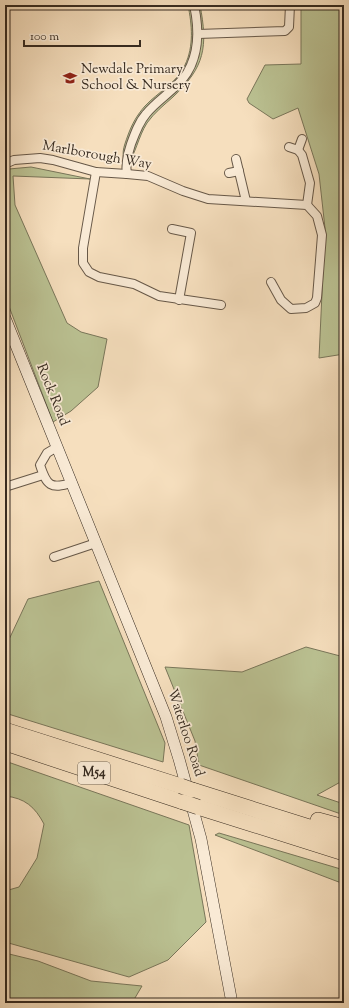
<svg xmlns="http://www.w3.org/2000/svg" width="349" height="1008" viewBox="0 0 349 1008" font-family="'Sorts Mill Goudy',serif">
	<rect width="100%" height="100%" fill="#f6dfbe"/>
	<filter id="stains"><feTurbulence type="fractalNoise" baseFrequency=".005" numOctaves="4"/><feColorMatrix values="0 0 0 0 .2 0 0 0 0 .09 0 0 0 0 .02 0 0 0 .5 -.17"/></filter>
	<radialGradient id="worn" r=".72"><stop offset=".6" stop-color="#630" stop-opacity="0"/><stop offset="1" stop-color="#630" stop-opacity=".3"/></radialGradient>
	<g fill="#bbc293" stroke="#79765a">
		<path d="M188 5H200C208 47 205 67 173 97 164 105 154 113 147 123 138 137 136 154 126 167 121 153 123 149 128 135 132 124 137 115 145 106 158 92 177 83 185 65 194 46 192 25 188 5Z"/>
		<path d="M301 5H344V354L319 358 325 228 319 174 298 108 273 119 249 103 247 99 265 65 301 64Z"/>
		<path d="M31 167 90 179 13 176 15 205 67 323 81 332 107 339 98 387 71 411 53 422 5 296V171L9 169Z"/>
		<path d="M99 581 165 743 163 762 5 713V648L28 599Z"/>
		<path d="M306 647 344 657V780L317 795 344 804V815L199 765 195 741 165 667 242 672Z"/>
		<path d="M5 761 189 825 206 922 168 960 129 977 5 942V891L19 887 37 858 44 824C35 807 25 798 5 796Z"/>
		<path d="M219 833 344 870V884L215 835Z"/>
		<path d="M5 953 38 961 91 981 142 986 132 1003H5Z"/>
	</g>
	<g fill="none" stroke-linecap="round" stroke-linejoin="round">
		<defs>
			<g id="street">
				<path d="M198 34 285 31 289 27 290 5"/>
				<path d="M289 147 298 150 302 139"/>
				<path d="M298 150 302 155 310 183 307 205"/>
				<path d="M236 159 246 201"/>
				<path d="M5 164 14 160 40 158 53 160 96 172 127 174 148 176 183 191 208 199 307 205 317 216 322 235 317 298 315 303 306 308 291 309 281 300 271 282"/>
				<path d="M96 172 83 248V263L89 272 99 277 134 284 159 296 221 305"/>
				<path d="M229 173 239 171"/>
				<path d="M127 174C125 163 128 153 131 144 135 133 139 122 146 114 158 99 177 89 187 73 200 52 199 28 194 5"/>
				<path d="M172 229 191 233 179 300"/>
				<path d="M57 447 47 453 40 465C47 486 50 489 72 483"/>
				<path d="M5 487 43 475"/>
				<path d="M54 557 96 543"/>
			</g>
			<path id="secondary" d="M5 318 166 717 179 759 201 839 232 1003"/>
			<g id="highway">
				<path d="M5 730 181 786"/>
				<path d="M5 743 183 802"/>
				<path d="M192 790 344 838"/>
				<path d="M198 807 344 853"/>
				<path d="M318 820 344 827"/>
			</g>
		</defs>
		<use href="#street" stroke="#675848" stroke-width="10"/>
		<use href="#secondary" stroke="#372b20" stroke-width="12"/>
		<use href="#highway" stroke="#372b20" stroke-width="16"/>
		<use href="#street" stroke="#f9ead5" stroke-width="8"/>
		<use href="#secondary" stroke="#f9ead5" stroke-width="11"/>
		<use href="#highway" stroke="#f6dfbe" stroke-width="15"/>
		<defs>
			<g id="highway-bridge">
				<path d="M181 786 192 790"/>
				<path d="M183 802 198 807"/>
			</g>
		</defs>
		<use href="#highway-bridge" stroke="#372b20" stroke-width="16" stroke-linecap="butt"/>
		<use href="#highway-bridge" stroke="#f6dfbe" stroke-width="15"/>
	</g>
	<defs>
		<symbol id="school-bare" viewBox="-9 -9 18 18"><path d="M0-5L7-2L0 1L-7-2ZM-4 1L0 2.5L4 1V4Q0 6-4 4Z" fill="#8f2418" stroke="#f9ead5" stroke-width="2.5" paint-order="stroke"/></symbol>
	</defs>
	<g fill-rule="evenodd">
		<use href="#school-bare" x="60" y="68" width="20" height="20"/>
	</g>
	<g text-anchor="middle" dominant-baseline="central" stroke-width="3.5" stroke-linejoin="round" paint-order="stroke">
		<rect fill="#f9ead5" stroke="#716456" stroke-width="1" x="78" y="762" width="32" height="22" rx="3"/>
		<g font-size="13" font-weight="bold" fill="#372b20">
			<text x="94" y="773">M54</text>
		</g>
		<g font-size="14" fill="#372b20" stroke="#f9ead5" text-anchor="start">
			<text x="81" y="70">Newdale Primary<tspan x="81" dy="16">School &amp; Nursery</tspan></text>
		</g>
		<g font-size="14" fill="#372b20" stroke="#f9ead5">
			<text transform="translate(97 156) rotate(10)">Marlborough Way</text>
			<text transform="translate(52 395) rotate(68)">Rock Road</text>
			<text transform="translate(185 733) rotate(72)">Waterloo Road</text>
		</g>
	</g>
	<rect width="349" height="1008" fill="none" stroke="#f6dfbe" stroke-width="20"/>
	<rect x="6" y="6" width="337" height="996" fill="none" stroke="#372b20" stroke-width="2"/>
	<rect x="10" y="10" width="329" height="988" fill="none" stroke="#372b20"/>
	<path d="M24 40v6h116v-6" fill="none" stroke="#372b20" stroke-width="2"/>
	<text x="30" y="40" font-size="12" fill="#372b20" stroke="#f9ead5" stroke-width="3" paint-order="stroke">100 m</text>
	<rect width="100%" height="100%" filter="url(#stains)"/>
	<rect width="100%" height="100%" fill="url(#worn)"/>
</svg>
